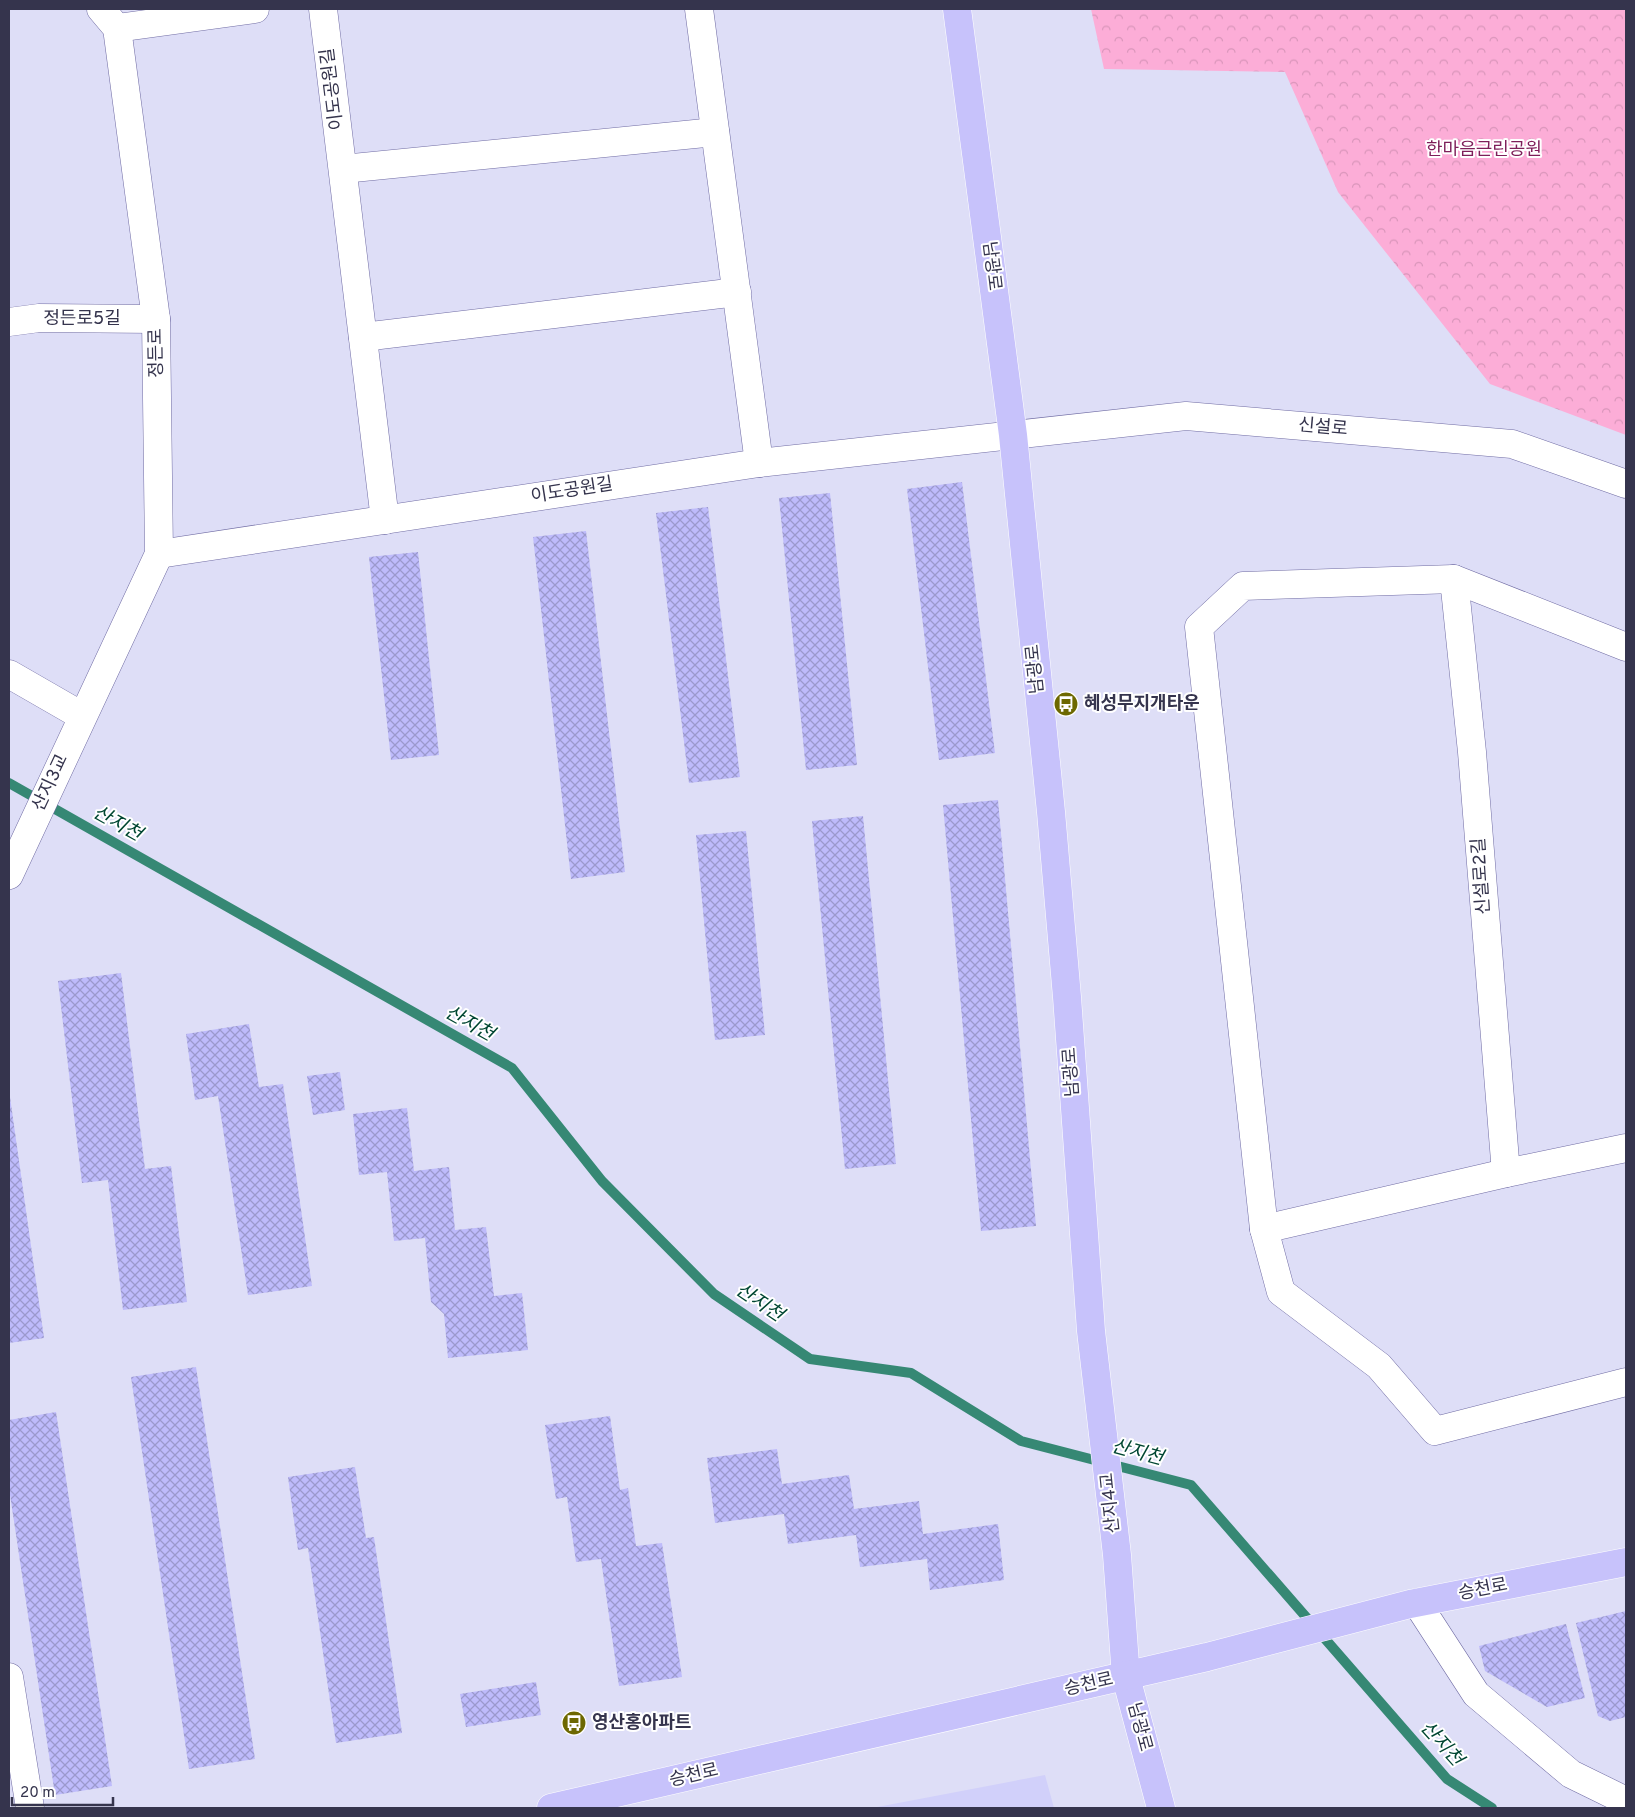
<svg xmlns="http://www.w3.org/2000/svg" width="1635" height="1817" viewBox="0 0 1635 1817" font-family="Overpass,'Noto Sans KR',sans-serif">
	<defs>
		<pattern id="park-crowns" width="20" height="18" patternUnits="userSpaceOnUse" patternTransform="scale(1.25)"><rect width="20" height="18" fill="#fcadd7"/><path d="M2 6a3 3 0 1 1 6 0M12 15a3 3 0 1 1 6 0" fill="none" stroke="#d995ba"/></pattern>
		<pattern id="building-cross-hatch" width="8" height="8" patternUnits="userSpaceOnUse" patternTransform="scale(1.25)"><rect width="8" height="8" fill="#bebbfb"/><path d="M0 0l8 8M0 8l8-8" fill="none" stroke="#9b99cd"/></pattern>
	</defs>
	<rect width="100%" height="100%" fill="#dedef7"/>
	<path fill="#d1d0fa" d="M1045 1775 1054 1808H872Z"/>
	<path fill="url(#park-crowns)" d="M1091 9H1626V435L1490 384 1338 192 1285 72 1104 69Z"/>
	<g fill="none" stroke-linecap="round" stroke-linejoin="round">
		<path stroke="#368874" stroke-width="10" d="M9 783 512 1068 602 1181 714 1294 810 1359 911 1373 1021 1441 1191 1485 1447 1779 1492 1808"/>
	</g>
	<g fill="url(#building-cross-hatch)">
		<path d="M962 482 995 753 939 760 907 489Z"/>
		<path d="M830 493 857 765 806 770 779 498Z"/>
		<path d="M708 507 740 777 689 783 656 513Z"/>
		<path d="M586 531 625 872 571 879 533 537Z"/>
		<path d="M418 552 439 755 391 760 369 557Z"/>
		<path d="M998 800 1036 1226 981 1231 943 805Z"/>
		<path d="M863 816 896 1164 845 1169 812 821Z"/>
		<path d="M746 831 765 1035 715 1040 696 835Z"/>
		<path d="M121 973 145 1169 171 1166 187 1302 123 1310 108 1180 82 1183 58 981Z"/>
		<path d="M249 1024 259 1087 283 1084 312 1286 248 1295 218 1096 195 1100 186 1034Z"/>
		<path d="M340 1072 345 1110 313 1115 307 1076Z"/>
		<path d="M9 1090 44 1338 9 1343Z"/>
		<path d="M407 1108 414 1171 449 1167 455 1230 486 1227 494 1296 522 1293 528 1350 448 1358 444 1314 431 1302 425 1238 394 1241 387 1172 359 1175 353 1114Z"/>
		<path d="M196 1367 255 1759 189 1769 131 1377Z"/>
		<path d="M56 1412 112 1786 55 1795 9 1488V1420Z"/>
		<path d="M610 1416 620 1490 628 1488 636 1546 662 1543 682 1677 619 1686 601 1559 576 1562 567 1497 556 1499 545 1425Z"/>
		<path d="M777 1449 782 1484 849 1475 854 1509 919 1501 923 1534 998 1524 1004 1580 930 1590 927 1559 860 1567 856 1535 788 1544 784 1514 715 1523 707 1458Z"/>
		<path d="M355 1467 366 1538 374 1537 402 1733 336 1743 308 1548 298 1550 288 1477Z"/>
		<path d="M1626 1611V1717L1610 1721 1598 1716 1576 1623Z"/>
		<path d="M1566 1624 1585 1698 1547 1707 1485 1671 1479 1646Z"/>
		<path d="M536 1682 541 1715 466 1727 460 1694Z"/>
	</g>
	<g fill="none" stroke-linecap="round" stroke-linejoin="round">
		<defs>
			<g id="minor">
				<path d="M323 9 385 520"/>
				<path d="M699 9 759 463"/>
				<path d="M117 28 255 9"/>
				<path d="M343 169 715 132"/>
				<path d="M9 322 39 318 156 319"/>
				<path d="M363 337 737 292"/>
				<path d="M159 554 759 463 1186 416 1512 444 1626 484"/>
				<path d="M1454 579 1472 752 1506 1173"/>
				<path d="M1626 647 1454 579 1243 586 1199 627 1264 1229 1281 1292 1379 1366 1435 1431 1626 1382"/>
				<path d="M9 674 82 716"/>
				<path d="M9 875 159 554 156 319 117 28 101 9"/>
				<path d="M1264 1229 1506 1173 1626 1148"/>
				<path d="M1417 1603 1476 1694 1571 1774 1626 1801"/>
				<path d="M9 1677 30 1808"/>
			</g>
			<g id="major">
				<path d="M957 9 1013 435 1051 812 1067 997 1091 1331 1117 1555 1126 1677 1161 1808"/>
				<path d="M551 1808 1207 1657 1410 1604 1626 1562"/>
			</g>
		</defs>
		<use href="#minor" stroke="#706ca4" stroke-width="29"/>
		<use href="#major" stroke="#fff" stroke-width="29"/>
		<use href="#minor" stroke="#fff" stroke-width="28"/>
		<use href="#major" stroke="#c7c2fb" stroke-width="28"/>
	</g>
	<defs>
		<symbol id="bus-disc" viewBox="-11 -11 22 22"><circle r="9.5" fill="#6d6801" stroke="#fff"/><path d="M-5-6H5V4H4V6H2V4H-2V6H-4V4H-5ZM-3.5-4V0h7V-4ZM-3.5 1.2v1.5H-2V1.2ZM2 1.2v1.5H3.5V1.2Z" fill="#fff"/></symbol>
	</defs>
	<g fill-rule="evenodd">
		<use href="#bus-disc" x="1052" y="690" width="28" height="28"/>
		<use href="#bus-disc" x="560" y="1709" width="28" height="28"/>
	</g>
	<g text-anchor="middle" dominant-baseline="central" stroke-width="4" stroke-linejoin="round" paint-order="stroke">
		<g font-size="18" fill="#35344d" stroke="#fff">
			<text transform="translate(333 89) rotate(-97)">이도공원길</text>
			<text transform="translate(991 266) rotate(83)">남광로</text>
			<text x="82" y="319">정든로5길</text>
			<text transform="translate(157 353) rotate(-91)">정든로</text>
			<text transform="translate(1323 428) rotate(5)">신설로</text>
			<text transform="translate(572 491) rotate(-9)">이도공원길</text>
			<text transform="translate(1036 669) rotate(-96)">남광로</text>
			<text transform="translate(51 783) rotate(-65)">산지3교</text>
			<text transform="translate(1482 876) rotate(-94)">신설로2길</text>
			<text transform="translate(1072 1072) rotate(-94)">남광로</text>
			<text transform="translate(1111 1503) rotate(-96)">산지4교</text>
			<text transform="translate(1483 1590) rotate(-11)">승천로</text>
			<text transform="translate(1089 1685) rotate(-13)">승천로</text>
			<text transform="translate(1139 1727) rotate(75)">남광로</text>
			<text transform="translate(694 1776) rotate(-13)">승천로</text>
		</g>
		<g font-size="18" fill="#7e1e5a" stroke="#fff">
			<text x="1484" y="150">한마음근린공원</text>
		</g>
		<g font-size="18" font-weight="bold" fill="#35344d" stroke="#fff" text-anchor="start">
			<text x="1084" y="704">혜성무지개타운</text>
			<text x="592" y="1723">영산홍아파트</text>
		</g>
		<g font-size="19" font-style="italic" fill="#004632" stroke="#fff">
			<text transform="translate(117 824) rotate(29)">산지천</text>
			<text transform="translate(469 1024) rotate(29)">산지천</text>
			<text transform="translate(759 1303) rotate(34)">산지천</text>
			<text transform="translate(1137 1453) rotate(15)">산지천</text>
			<text transform="translate(1441 1744) rotate(48)">산지천</text>
		</g>
	</g>
	<rect width="1635" height="1817" fill="none" stroke="#35344d" stroke-width="20"/>
	<path d="M12 1797v8h101v-8" fill="none" stroke="#35344d" stroke-width="2.5"/>
	<text x="20" y="1797" font-size="15" fill="#35344d" stroke="#ffffff" stroke-width="4" paint-order="stroke">20 m</text>
</svg>
